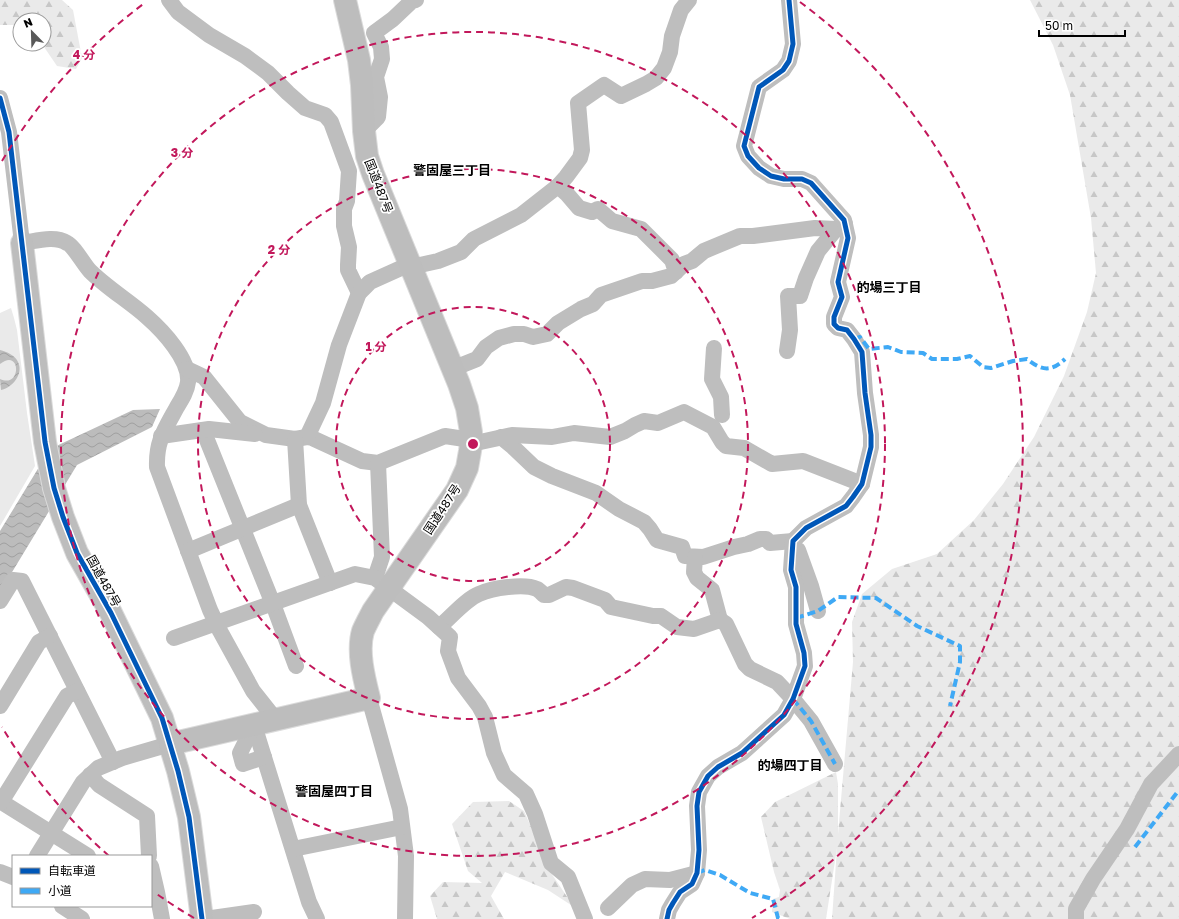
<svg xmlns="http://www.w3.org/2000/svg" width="1179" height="919" viewBox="0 0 1179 919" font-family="'Golos Text','Noto Sans JP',sans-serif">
	<defs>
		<pattern id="forest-firs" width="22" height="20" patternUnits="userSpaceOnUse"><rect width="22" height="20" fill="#eaeaea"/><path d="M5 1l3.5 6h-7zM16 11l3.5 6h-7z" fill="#c7c7c7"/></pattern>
		<pattern id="water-waves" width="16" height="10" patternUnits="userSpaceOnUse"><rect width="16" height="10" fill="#bcbcbc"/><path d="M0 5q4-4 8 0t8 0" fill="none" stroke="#a0a0a0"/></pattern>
	</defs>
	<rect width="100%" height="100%" fill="#fff"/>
	<g fill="url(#forest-firs)">
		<path d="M0 0H62L73 10 82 58 76 69 57 66 42 44H44V20H20V28L17 25H0Z"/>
		<path d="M1030 0H1179V919H832L837 848 826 919H790L772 912 773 899 779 897 780 890 774 872 761 817 775 802 836 772 838 784V834L853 662 852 622 862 594 892 569 937 554 974 520 1003 484 1034 437 1064 376 1087 312 1096 273 1091 218 1070 95 1053 45Z"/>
		<path d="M509 801 524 811 551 873 574 907 548 890 505 872 491 896 504 919H437L430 896 443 882 482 883 468 871 452 824 473 802Z"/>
	</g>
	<path fill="#eaeaea" d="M11 308 14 318 17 330 27 413 35 466 0 526V313Z"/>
	<g fill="url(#water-waves)">
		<path d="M0 350C7 352 15 355 18 362 24 374 12 388 1 390L0 379C22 389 21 347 0 364Z"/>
		<path d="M160 409 152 427 77 465 0 592V531L50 449 133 410Z"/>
	</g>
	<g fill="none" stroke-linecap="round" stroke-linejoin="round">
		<defs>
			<g id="highway">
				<path d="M22 243 45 442 54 488 63 517 77 553 111 613 162 718 178 771 189 817 202 919"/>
				<path d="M170 744 369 698C364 678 357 651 363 631 366 624 370 617 373 611L457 490 467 468 470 451 471 444V432L467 408 459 384 373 174 367 156 364 131 362 85 359 60 345 0"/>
			</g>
		</defs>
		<use href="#highway" stroke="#dbdbdb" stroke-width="24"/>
		<g stroke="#bebebe" stroke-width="16">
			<path d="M169 0 178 12 209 35 245 56 268 73 288 93 305 108 325 115 331 122 349 171 347 201 344 209V226L349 247 348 265V270L359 293"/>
			<path d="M0 98 9 132 22 243C36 241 55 235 67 243 74 246 84 265 90 271 107 288 129 301 147 317 163 331 190 360 188 382 187 391 182 399 177 407 165 429 156 441 157 467L210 610 220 631 253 691 276 720"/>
			<path d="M364 131 378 117 380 97 376 77 382 59 381 47 374 33 393 19 412 1 416 0"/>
			<path d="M558 186 567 194 579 208 592 212 598 209 612 221 641 229 672 260 676 272"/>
			<path d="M411 267 438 261 461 252 474 239 521 215 558 186 566 177 580 158 582 150 578 103 604 85 621 96 646 84 656 78 664 68 670 52 672 36 681 10 689 0"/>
			<path d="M714 348 712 379 721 397 722 415"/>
			<path d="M787 351 790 330 788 296H800L806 278 818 251 836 229"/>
			<path d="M187 369 204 377 240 422 266 435 295 439 307 437 312 438 362 461 378 463 445 436 471 440"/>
			<path d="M452 369 477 359 486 347 499 338 514 334H524L533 337 547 334 558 323 581 309 593 304 601 295 642 281H652L671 276 684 264 692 261 704 251 740 236H753L815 228 836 229 845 224"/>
			<path d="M203 430 273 604 296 666"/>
			<path d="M161 436 209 429 255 434"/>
			<path d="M307 437 323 403 339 345 359 293 370 282 410 264"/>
			<path d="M501 437 512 446 534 467 552 476 596 493 619 509 644 522 650 529 657 540 682 547 685 556 703 557 734 547 748 544 760 539H766L770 543 793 541"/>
			<path d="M295 439 299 505 330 583"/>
			<path d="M471 444 512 435 552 437 574 433 610 437 625 431 635 425 644 421 658 423 684 412 713 427 722 442 726 446 744 448 772 464 803 461 862 484"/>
			<path d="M798 550 811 586 818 611"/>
			<path d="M188 551 299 505"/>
			<path d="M695 557 694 572 697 578 712 590 720 620"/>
			<path d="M375 578 382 557 378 463"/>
			<path d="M0 601 13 580 22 581 113 762"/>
			<path d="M439 627C450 618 466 599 479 594 492 588 524 583 537 589 539 590 542 593 544 595H549L566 587 573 588 605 600 611 607 653 616H661L677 627 694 629 720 620 726 624 745 664 750 669 777 682 793 699 811 721 835 764"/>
			<path d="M174 638 355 574 375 578 428 617 450 637 448 651 458 678 479 706 485 717 494 753 504 775 526 794 535 814 551 863 568 877 585 919"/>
			<path d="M369 698 400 809 406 856 405 919"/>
			<path d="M0 706 39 642 50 636"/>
			<path d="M254 725 309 902 317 919"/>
			<path d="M254 725 240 753 243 764 264 757"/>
			<path d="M90 775 99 785 147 816 149 856"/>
			<path d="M0 801 88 856"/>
			<path d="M1 802 67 696 77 691"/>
			<path d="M293 849 402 827"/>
			<path d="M37 856 83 782 98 768 122 758 170 744"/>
			<path d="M151 866 157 892 162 919"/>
			<path d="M0 872 13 877"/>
			<path d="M62 906 82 919"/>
			<path d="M608 908 632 885 645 879 670 880 697 873"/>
			<path d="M205 919 254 912"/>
			<path d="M667 919 669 910 673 903 680 892 692 884 697 873 699 850 697 806 699 792 708 776 718 767 742 753 784 715 793 699 805 666 804 653 796 624V587L791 570 793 541 806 528 846 506 853 497 862 484 871 447V435L865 393 862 352 854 339 847 330 838 328 834 324V317L842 297 838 282 848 238 844 220 811 183 802 179H784L771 176 759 168 748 156 744 146 759 87 783 70 789 61 793 44 789 0"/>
			<path d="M1076 919V909L1093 879 1127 829 1151 784 1179 754"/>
		</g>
		<use href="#highway" stroke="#bdbdbd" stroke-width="22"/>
		<g stroke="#3fa9f5" stroke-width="4" stroke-dasharray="8 4" stroke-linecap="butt">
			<path d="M854 339 860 337 869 349 888 347 901 352 923 353 932 359H957L970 356 983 367 991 368 1013 361 1027 359C1042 371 1051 372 1065 359"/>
			<path d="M796 618 818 611 838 597 876 598 917 626 960 646V662L950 706"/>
			<path d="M793 699 811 721 835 764"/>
			<path d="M1135 847 1179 790"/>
			<path d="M697 873 705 870 720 875 750 893 773 899 778 918 780 919"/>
		</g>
		<defs>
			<g id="cycleway">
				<path d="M0 98 9 132 45 442 54 488 63 517 77 553 111 613 162 718 178 771 189 817 202 919"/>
				<path d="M667 919 669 910 673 903 680 892 692 884 697 873 699 850 697 806 699 792 708 776 718 767 742 753 784 715 793 699 805 666 804 653 796 624V587L791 570 793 541 806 528 846 506 853 497 862 484 871 447V435L865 393 862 352 854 339 847 330 838 328 834 324V317L842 297 838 282 848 238 844 220 811 183 802 179H784L771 176 759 168 748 156 744 146 759 87 783 70 789 61 793 44 789 0"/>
			</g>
		</defs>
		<use href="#cycleway" stroke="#fff" stroke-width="8"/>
		<use href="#cycleway" stroke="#0057b8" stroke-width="5"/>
	</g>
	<g fill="none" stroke="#c2185b" stroke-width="2" stroke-dasharray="7 5">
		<circle cx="473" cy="444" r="137"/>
		<circle cx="473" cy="444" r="275"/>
		<circle cx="473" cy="444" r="412"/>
		<path d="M194 918A550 550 0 0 1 154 892M109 856A550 550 0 0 1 2 727M2 161A550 550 0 0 1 146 2M800 2A550 550 0 0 1 752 918"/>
	</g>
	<g text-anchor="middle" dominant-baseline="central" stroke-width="3.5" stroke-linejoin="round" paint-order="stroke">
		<g font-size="12" fill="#000" stroke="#fff">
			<text transform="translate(379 186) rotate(69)">国道487号</text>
			<text transform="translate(442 509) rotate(-57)">国道487号</text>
			<text transform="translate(104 581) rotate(61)">国道487号</text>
		</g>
		<g font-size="13" font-weight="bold" fill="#000" stroke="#fff">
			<text x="452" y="170">警固屋三丁目</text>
			<text x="889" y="287">的場三丁目</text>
			<text x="790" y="765">的場四丁目</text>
			<text x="334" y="791">警固屋四丁目</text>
		</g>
	</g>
	<circle cx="473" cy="444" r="6" fill="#c2185b" stroke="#fff" stroke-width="2"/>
	<g font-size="12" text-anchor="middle" font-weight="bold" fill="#c2185b" stroke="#fff" stroke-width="3.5" stroke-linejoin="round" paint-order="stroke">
		<text x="84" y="59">4 分</text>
		<text x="182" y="157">3 分</text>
		<text x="279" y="254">2 分</text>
		<text x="376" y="351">1 分</text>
	</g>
	<rect x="12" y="855" width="140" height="52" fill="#ffffff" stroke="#999999"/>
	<rect x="20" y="868" width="20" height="6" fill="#0057b8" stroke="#999999"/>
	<text x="48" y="875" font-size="12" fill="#000000">自転車道</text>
	<rect x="20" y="888" width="20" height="6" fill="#3fa9f5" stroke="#999999"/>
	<text x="48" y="895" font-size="12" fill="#000000">小道</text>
	<g transform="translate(32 32) rotate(337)"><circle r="19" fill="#ffffff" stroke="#999999"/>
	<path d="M0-3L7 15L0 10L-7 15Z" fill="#595959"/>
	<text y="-6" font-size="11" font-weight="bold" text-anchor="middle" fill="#000000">N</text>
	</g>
	<path d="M1039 30v6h86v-6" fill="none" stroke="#000000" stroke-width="2"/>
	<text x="1045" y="30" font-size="12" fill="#000000" stroke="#ffffff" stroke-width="3" paint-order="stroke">50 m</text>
</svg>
